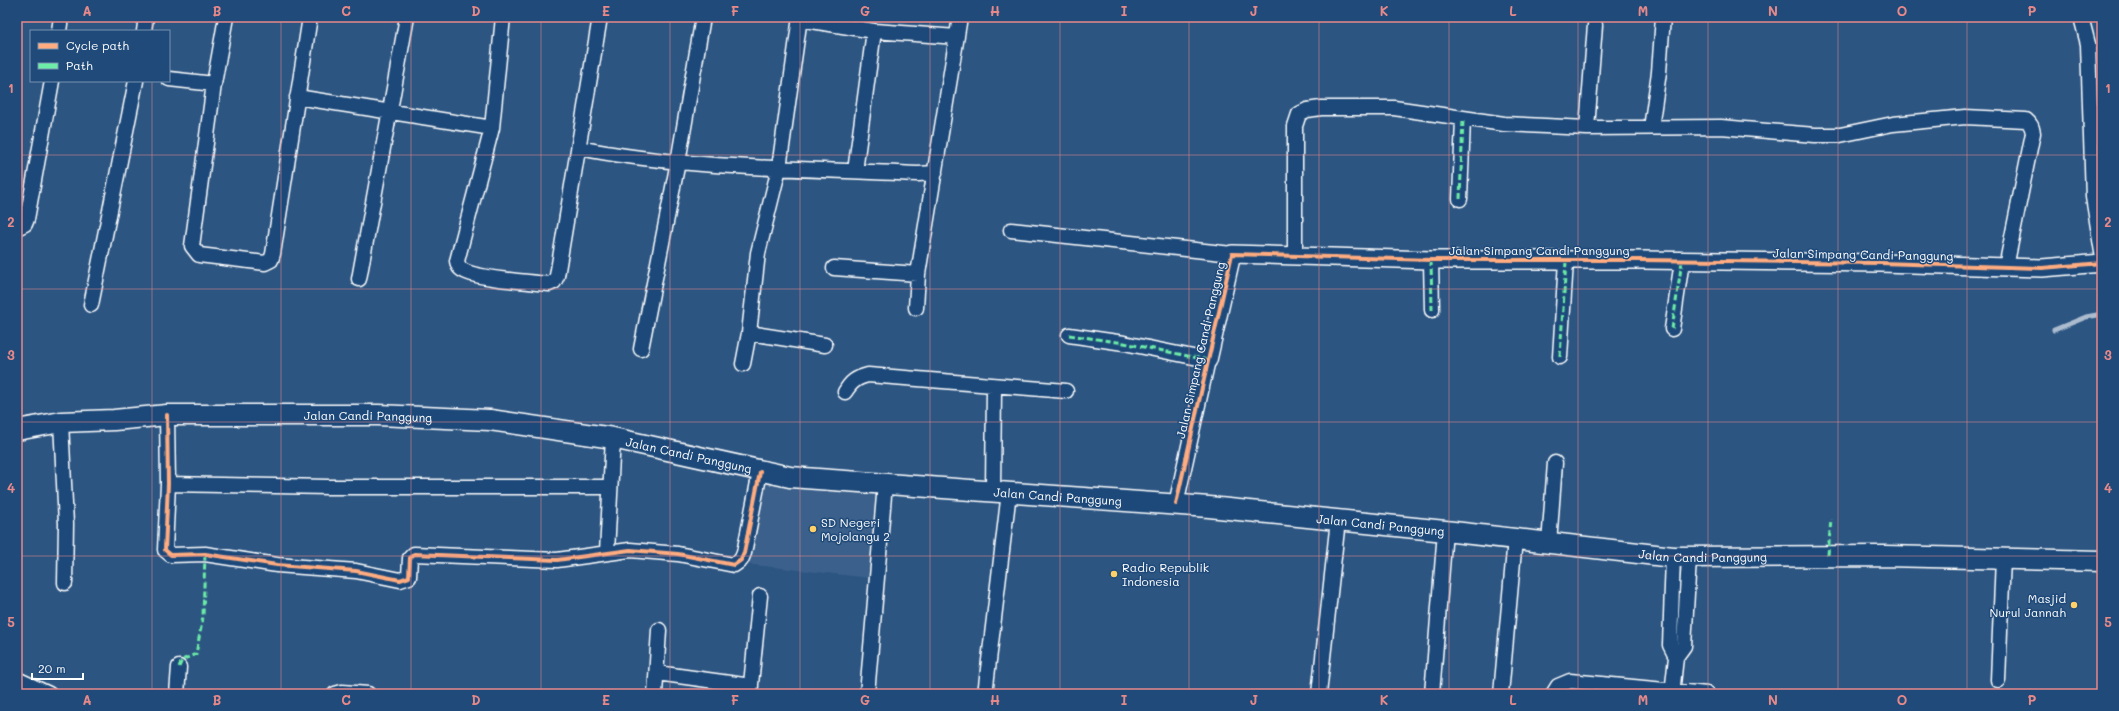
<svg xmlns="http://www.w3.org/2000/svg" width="2119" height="711" font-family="Mali,sans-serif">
  <rect width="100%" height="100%" fill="#2c5582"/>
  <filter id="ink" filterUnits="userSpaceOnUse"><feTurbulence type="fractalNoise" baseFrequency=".025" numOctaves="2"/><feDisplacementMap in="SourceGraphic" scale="8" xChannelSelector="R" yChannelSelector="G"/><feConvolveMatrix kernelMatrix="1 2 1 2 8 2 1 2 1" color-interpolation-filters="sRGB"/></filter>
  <g filter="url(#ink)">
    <path fill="#3b618b" d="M764,480L877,494L870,578L745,564Z"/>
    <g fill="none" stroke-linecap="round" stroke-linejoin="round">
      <path stroke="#acbcce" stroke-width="5" d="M2054,330L2086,317L2102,314"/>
      <defs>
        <path id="minor" d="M226,17L214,84L192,246L199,255L265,263L271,260L273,254L310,17
          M503,17L492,128L457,261C458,264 458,267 461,269C473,279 532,282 549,284L554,282L557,276L600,17
          M2081,17L2088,44L2093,197L2102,252
          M799,19L874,31L957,37
          M59,31L61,17
          M144,31L146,17
          M169,79L214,84
          M297,97L492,128
          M1587,128L1595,25
          M1651,128L1659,72L1663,17
          M579,148C690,170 806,168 918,174L935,173
          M855,171L874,31
          M1460,199L1463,119
          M17,228L25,224L27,219L52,81
          M1011,230L1232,254
          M1295,255V126L1299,114L1307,110L1321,108H1394L1504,124L1587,128L1721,127L1815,135H1840L1893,124L1965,117L2026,120C2031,124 2032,127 2033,133L2006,267
          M1431,260L1432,310
          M834,268L918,274
          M359,279L407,17
          M91,305L136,81
          M916,308L918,274L960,17
          M1672,329L1682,261
          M749,333L825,345
          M1069,335L1124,343L1208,360L1176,504
          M641,349L678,162L703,17
          M1560,357L1566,261
          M743,364L749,333L758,253L779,168L800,17
          M845,392C851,382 856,378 868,375L1066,391
          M167,415L168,484L165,550L171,555L205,554L277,565L356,571L400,580L409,577L410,558L414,554L557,560L630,550L678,554L734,565L741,560L744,553L760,472
          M61,422L66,524L65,583
          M168,484L328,487H609
          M993,490L994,387
          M1549,544L1555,463
          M607,552L613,438
          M1673,557L1670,645L1676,657
          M657,673L751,686
          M17,679L49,694
          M1998,680L2003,558
          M177,694L179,667
          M335,694L342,692L368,694
          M655,694L659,630
          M750,694L760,596
          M867,694L885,484
          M985,694L1009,492
          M1319,694L1338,520
          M1432,694L1445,531
          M1501,694L1515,539
          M1553,694L1558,686L1570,681L1707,694
          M1672,694L1676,657L1684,646L1689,558"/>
        <path id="tertiary" d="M1208,360L1232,254L1431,260H1640L1881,263L2042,268L2102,263"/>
        <g id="secondary">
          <path id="s1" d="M17,430L61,422L114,420L167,415H378L490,420L613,438L790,477L1209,507L1445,531L1673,557L1885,556L2102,561"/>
        </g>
      </defs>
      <use href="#minor" stroke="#fff" stroke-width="17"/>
      <use href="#tertiary" stroke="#fff" stroke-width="20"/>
      <use href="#secondary" stroke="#fff" stroke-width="23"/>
      <use href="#minor" stroke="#1f4a7a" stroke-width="14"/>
      <use href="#tertiary" stroke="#1f4a7a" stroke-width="17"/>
      <use href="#secondary" stroke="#1f4a7a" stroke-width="20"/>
      <path stroke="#6deda7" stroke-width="3" stroke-dasharray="6 3" stroke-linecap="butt" d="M1460,199L1463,119
        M1431,260L1432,310
        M1672,329L1682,261
        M1069,335L1124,343L1208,360
        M1560,357L1566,261
        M1828,555L1831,519
        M179,667L182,660L196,654L203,617L205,554"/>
      <defs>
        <path id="cycleway" d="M167,415L168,484L165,550L171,555L205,554L277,565L356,571L400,580L409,577L410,558L414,554L557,560L630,550L678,554L734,565L741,560L744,553L760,472
          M1176,504L1232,254L1431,260H1640L1881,263L2042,268L2102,263"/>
      </defs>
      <use href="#cycleway" stroke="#1f4a7a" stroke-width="6"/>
      <use href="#cycleway" stroke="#ffac80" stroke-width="4"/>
    </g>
  </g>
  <path fill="none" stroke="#e88989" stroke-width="1" stroke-opacity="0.55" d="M152,17V31M281,17V694M411,17V694M541,17V694M670,17V694M800,17V694M930,17V694M1060,17V694M1189,17V694M1319,17V694M1449,17V694M1578,17V694M1708,17V694M1838,17V694M1967,17V694M152,81V694M17,155H2102M17,289H2102M17,422H2102M17,556H2102"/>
  <g fill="#ffd166" stroke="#1f4a7a" stroke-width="1.5">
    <circle cx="813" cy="529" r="4"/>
    <circle cx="1114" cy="574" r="4"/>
    <circle cx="2074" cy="605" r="4"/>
  </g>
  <g text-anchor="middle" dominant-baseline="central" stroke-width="3" stroke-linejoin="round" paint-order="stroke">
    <g font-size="12" fill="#fff" stroke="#1f4a7a">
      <text x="1539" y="250">Jalan Simpang Candi Panggung</text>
      <text transform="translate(1863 254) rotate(1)">Jalan Simpang Candi Panggung</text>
      <text transform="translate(1200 350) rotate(-77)">Jalan Simpang Candi Panggung</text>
      <text stroke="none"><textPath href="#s1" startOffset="352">Jalan Candi Panggung</textPath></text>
      <text stroke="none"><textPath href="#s1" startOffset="676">Jalan Candi Panggung</textPath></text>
      <text stroke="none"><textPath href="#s1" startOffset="1048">Jalan Candi Panggung</textPath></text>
      <text stroke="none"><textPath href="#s1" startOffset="1372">Jalan Candi Panggung</textPath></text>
      <text stroke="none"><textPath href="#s1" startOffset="1696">Jalan Candi Panggung</textPath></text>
    </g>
    <g font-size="12" fill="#fff" stroke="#1f4a7a" text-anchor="start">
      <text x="821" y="522">SD Negeri<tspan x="821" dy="14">Mojolangu 2</tspan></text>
      <text x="1122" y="567">Radio Republik<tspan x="1122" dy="14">Indonesia</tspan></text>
      <text x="2066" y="598" text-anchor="end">Masjid<tspan x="2066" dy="14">Nurul Jannah</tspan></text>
    </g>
  </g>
  <rect width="2119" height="711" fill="none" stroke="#1f4a7a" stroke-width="44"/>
  <rect x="30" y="30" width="140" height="52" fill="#1f4a7a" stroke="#7992af"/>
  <rect x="38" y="43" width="20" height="6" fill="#ffac80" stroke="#7992af"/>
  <text x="66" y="50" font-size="12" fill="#ffffff">Cycle path</text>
  <rect x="38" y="63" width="20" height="6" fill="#6deda7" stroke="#7992af"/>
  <text x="66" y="70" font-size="12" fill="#ffffff">Path</text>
  <path d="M32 673v6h51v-6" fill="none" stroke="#ffffff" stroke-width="2"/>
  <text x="38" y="673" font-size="12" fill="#ffffff" stroke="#1f4a7a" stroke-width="3" paint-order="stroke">20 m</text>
  <rect x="22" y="22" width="2075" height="667" fill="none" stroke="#e88989" stroke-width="1.5"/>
  <g font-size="13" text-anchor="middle" font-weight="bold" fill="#e88989">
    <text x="87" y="16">A</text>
    <text x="217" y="16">B</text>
    <text x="346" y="16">C</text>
    <text x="476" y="16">D</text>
    <text x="606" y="16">E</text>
    <text x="735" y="16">F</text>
    <text x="865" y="16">G</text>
    <text x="995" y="16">H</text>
    <text x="1124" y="16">I</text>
    <text x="1254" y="16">J</text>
    <text x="1384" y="16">K</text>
    <text x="1513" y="16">L</text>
    <text x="1643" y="16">M</text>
    <text x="1773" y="16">N</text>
    <text x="1902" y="16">O</text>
    <text x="2032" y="16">P</text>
    <text x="11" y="93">1</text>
    <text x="2108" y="93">1</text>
    <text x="11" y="227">2</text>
    <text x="2108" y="227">2</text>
    <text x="11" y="360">3</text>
    <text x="2108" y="360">3</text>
    <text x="11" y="493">4</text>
    <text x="2108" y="493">4</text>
    <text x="11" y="627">5</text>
    <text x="2108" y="627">5</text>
    <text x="87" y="705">A</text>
    <text x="217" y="705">B</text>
    <text x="346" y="705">C</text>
    <text x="476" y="705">D</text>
    <text x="606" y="705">E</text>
    <text x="735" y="705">F</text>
    <text x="865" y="705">G</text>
    <text x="995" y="705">H</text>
    <text x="1124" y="705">I</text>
    <text x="1254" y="705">J</text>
    <text x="1384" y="705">K</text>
    <text x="1513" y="705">L</text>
    <text x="1643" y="705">M</text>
    <text x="1773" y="705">N</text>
    <text x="1902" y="705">O</text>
    <text x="2032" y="705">P</text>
  </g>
</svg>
